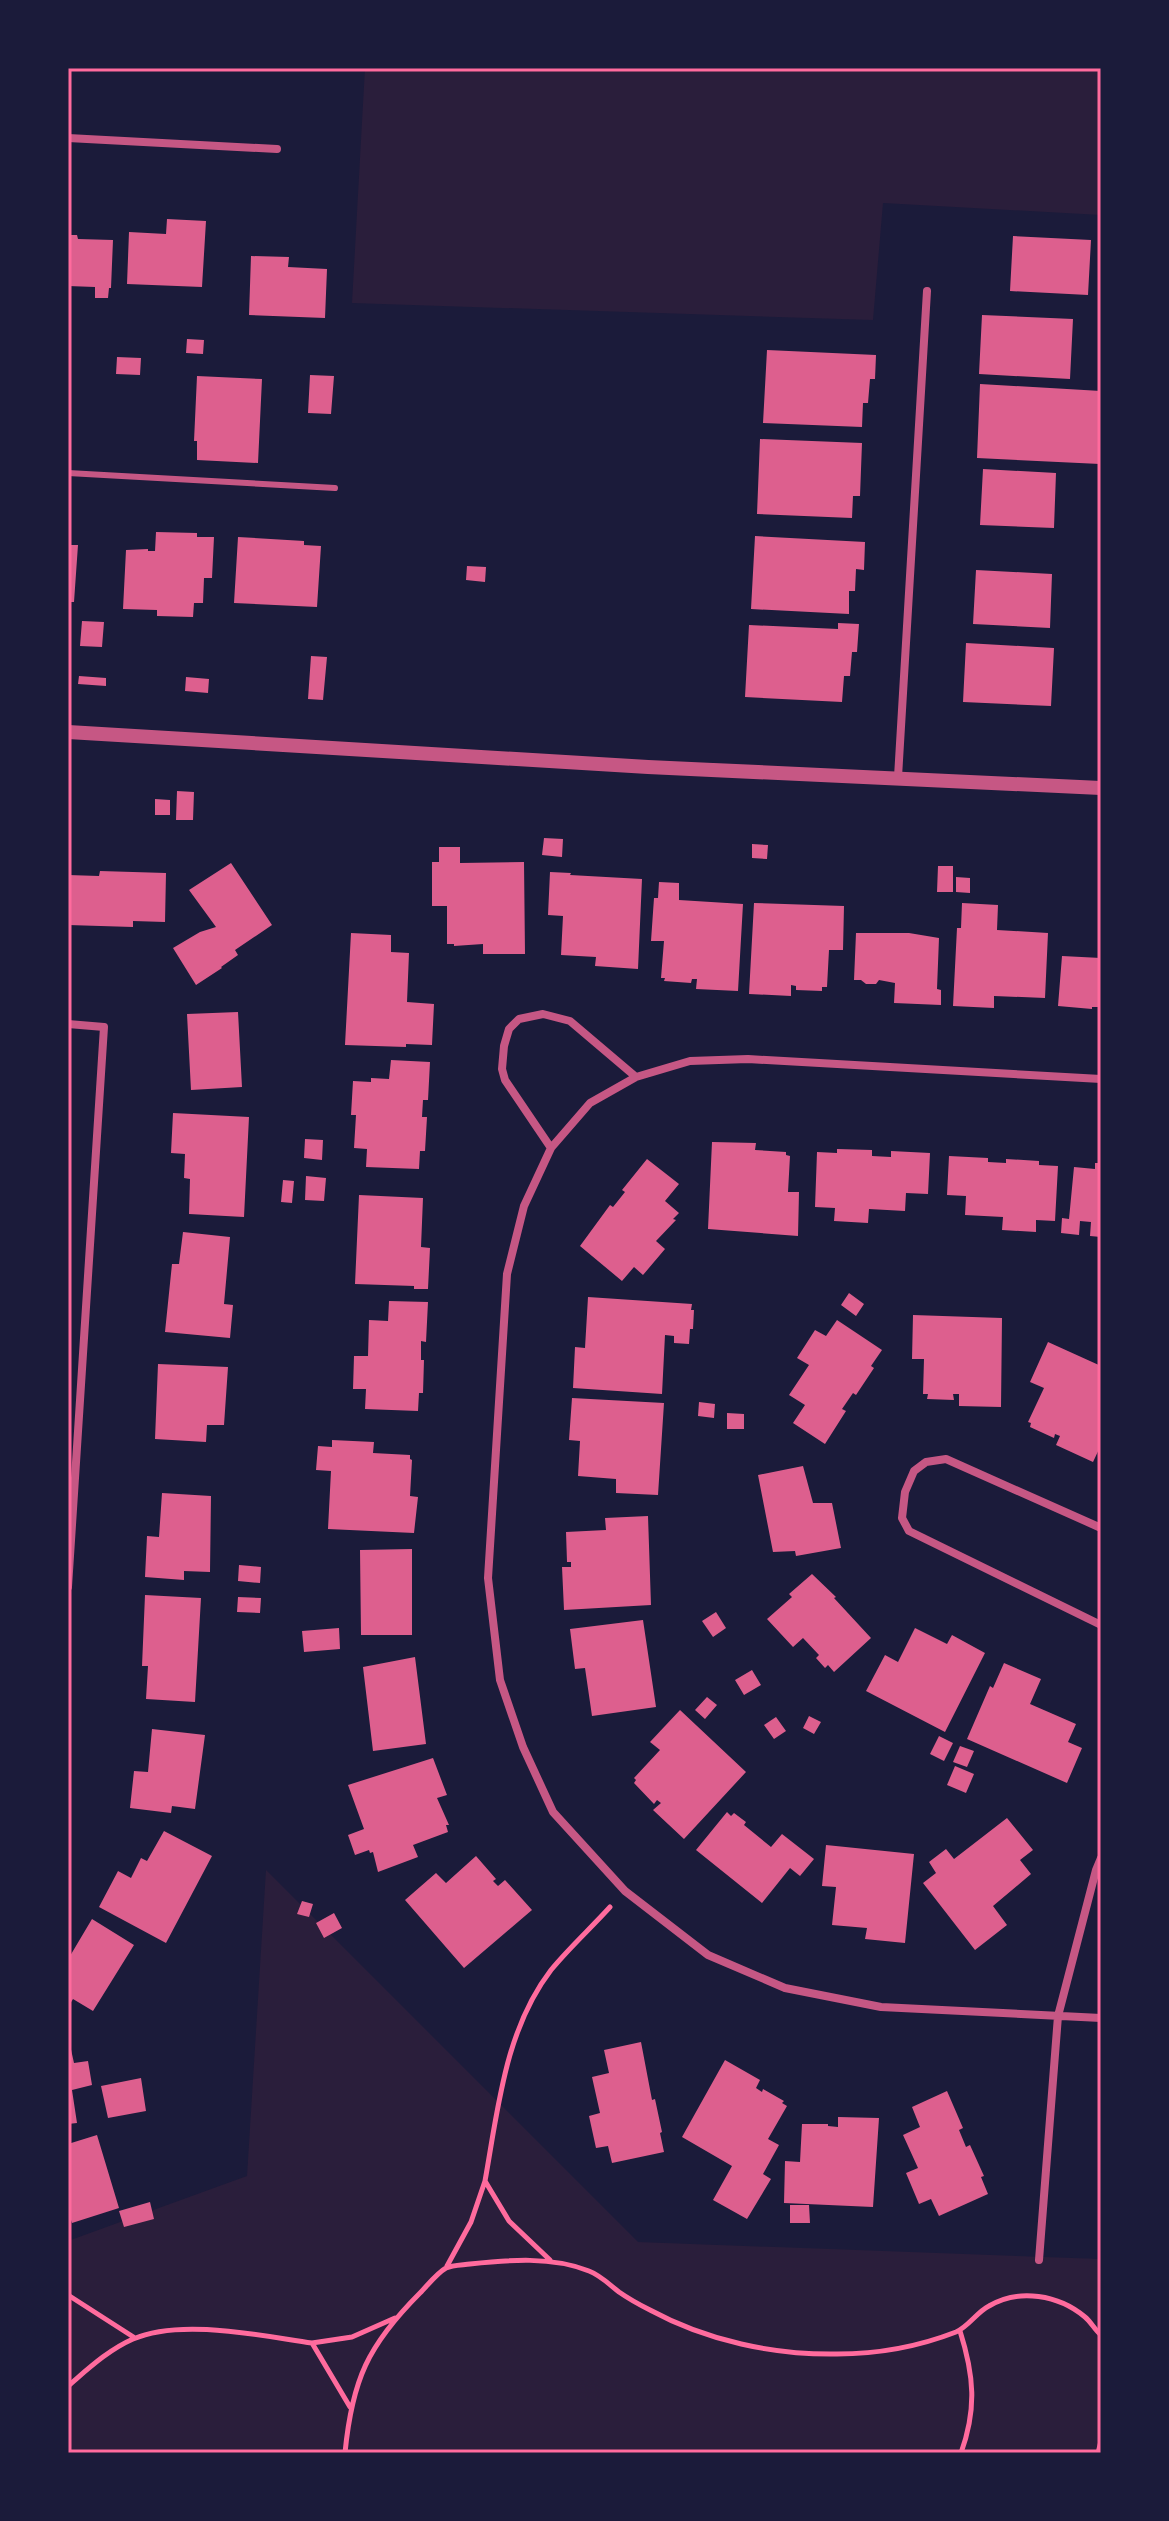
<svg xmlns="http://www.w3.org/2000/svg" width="1169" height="2521" font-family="Manrope,sans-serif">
  <rect width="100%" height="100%" fill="#1b1b3a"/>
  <path fill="#2a1e3b" d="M365,68H1101V215L883,203L873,320L352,303Z
    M266,1870L638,2242L1101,2259V2453H68V2241L247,2176Z"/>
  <path fill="#dd5f8e" d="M167,219L206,221L202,287L127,284L129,232L166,234Z
    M68,235H77L78,239L113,240L111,288H109L108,298H95V287L68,286Z
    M1013,236L1091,240L1088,295L1010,291Z
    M251,256L289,257L288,267L327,269L325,318L249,315Z
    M982,315L1073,319L1070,379L979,374Z
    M187,339L204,340L203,354L186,353Z
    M767,350L876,355L875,379H870L868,403H863L862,427L763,423Z
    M117,357L141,358L140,375L116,374Z
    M310,375L334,376L331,414L308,413Z
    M197,376L262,379L258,463L197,460V441H194Z
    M980,384L1101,391L1100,464L977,458Z
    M760,439L862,443L860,496H853L852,518L757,514Z
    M983,469L1056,473L1054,528L980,525Z
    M156,532L197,533V537H214L212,578H204L203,603H194L193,617L157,616V610L123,609L126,550L148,549V551H155Z
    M755,536L865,542L864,570L856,569L855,591H849V614L751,609Z
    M238,537L304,541V545L321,546L317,607L234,603Z
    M68,545H78L74,602H68Z
    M467,566L486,567L485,582L466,580Z
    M976,570L1052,574L1050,628L973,624Z
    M82,621L104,622L102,647L80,646Z
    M838,623L859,624L857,652H852L850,676H844L842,702L745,697L749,625L838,629Z
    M966,643L1054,648L1051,706L963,702Z
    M311,656L327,657L323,700L308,699Z
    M79,676L106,678V686L78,684Z
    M186,677L209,679L208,693L185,691Z
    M177,791L194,792L193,820H176Z
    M155,799L170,800V815H155Z
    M544,838L563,839L562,857L542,855Z
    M752,844L768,845L767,859L752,858Z
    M439,847H460V863L524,862L525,954H483V944L454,946V944H447V906H432V862H439Z
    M231,863L272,925L235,950L238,955L221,967L222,968L196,985L173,948L200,932L216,927L189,890Z
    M938,866H953V892H937Z
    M100,871L166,873L165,922L133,921V927L68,925V875L99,876Z
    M550,872L571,873L570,875L642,879L638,969L595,966L596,957L561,955L563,916L548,915Z
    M956,877L970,878V893L956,892Z
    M659,882L679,883V900L743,904L738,991L696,989L697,979H692L691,983L664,981L665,978H661L664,941H651L654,898H658Z
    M754,903L844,906L843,950H829L827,987H822V991L796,990V986L791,985V996L749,994Z
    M962,903L998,905L997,930L1048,933L1045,998L994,996V1008L953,1006L957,928H961Z
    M351,933L391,935V952L409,953L407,1002L434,1004L432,1045L406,1044V1047L345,1045Z
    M856,933H909L939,938L937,989L941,990V1005L894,1003L895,983L879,980L876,984H866L861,980H854Z
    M1062,956L1101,958V1007H1092V1009L1058,1006Z
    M238,1012L242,1087L191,1090L187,1014Z
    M391,1060L430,1062L428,1100H423L422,1117H427L425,1151H420L419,1169L366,1167L367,1149L354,1148L356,1115H351L353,1081L371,1082V1078L389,1079Z
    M173,1113L249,1117L244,1217L189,1214L190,1179L184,1178L185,1154L171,1153Z
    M305,1139L323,1140L322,1160L304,1158Z
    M712,1142L756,1143L755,1150L786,1152V1155L790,1156L788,1192H799L798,1236L708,1229Z
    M837,1149L872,1150V1156L891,1157V1151L930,1153L928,1194L906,1193L905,1211L869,1209L868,1223L834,1221L835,1208L815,1207L817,1152L837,1153Z
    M949,1156L988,1158V1162L1006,1163V1159L1039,1161V1165L1058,1166L1055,1221L1036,1220V1232L1002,1230L1003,1217L965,1215L966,1196L947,1195Z
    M647,1159L679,1184L665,1201L679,1213L673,1219L676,1220L656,1241L665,1249L643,1275L634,1267L622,1281L580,1246L610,1205L613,1207L625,1192L622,1190Z
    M1095,1163H1101V1237L1090,1236L1091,1222L1080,1221L1079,1235L1061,1233L1062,1218L1069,1219L1074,1167L1095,1169Z
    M306,1176L326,1178L324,1201L305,1200Z
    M283,1180L294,1181L292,1203L281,1202Z
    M359,1195L423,1198L421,1247L430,1248L428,1289H414V1286L355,1284Z
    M183,1232L230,1237L224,1304L233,1305L230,1338L165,1332L172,1264H179Z
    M849,1293L864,1304L856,1316L841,1305Z
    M588,1297L692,1304L691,1310H694L693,1329H690L689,1344L674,1343V1336L665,1335L662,1394L573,1388L575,1347L585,1348Z
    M389,1301L428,1302L426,1342L421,1341V1360H424L423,1393H419L418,1411L365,1409L366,1389H353L354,1356H368L369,1320L388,1321Z
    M913,1315L1002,1318L1001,1407L959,1406V1394H953L954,1400L927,1399L928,1394H923L924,1359H912Z
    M837,1320L882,1350L871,1366L874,1368L856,1395L853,1393L842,1409L846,1411L825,1444L793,1423L805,1405L789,1395L809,1365L797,1358L815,1330L826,1336Z
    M1048,1342L1101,1366V1445L1093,1462L1056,1445L1060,1436L1055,1434L1054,1438L1030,1427L1031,1423L1028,1422L1044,1388L1030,1382Z
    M158,1364L228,1367L224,1425H207L206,1442L155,1439Z
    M572,1398L664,1403L658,1495L616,1493V1479L578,1476L580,1441L569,1440Z
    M699,1402L715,1404L714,1418L698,1416Z
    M727,1413L744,1414V1429H727Z
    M332,1440L374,1442L373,1453L410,1455V1459L412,1460L410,1496L418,1497L414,1533L328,1529L331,1471L316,1470L318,1446L332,1447Z
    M803,1466L813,1503H832L841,1548L796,1556L795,1551L773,1552L758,1475Z
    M162,1493L211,1496L210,1572L184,1571V1580L145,1577L147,1536L159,1537Z
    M648,1516L651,1605L564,1610L562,1567H571V1562H567L566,1532L606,1530L605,1518Z
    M412,1549V1635H361L360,1550Z
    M239,1565L261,1567L260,1583L238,1581Z
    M812,1574L836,1597L834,1598L871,1638L834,1672L828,1665L825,1668L816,1658L819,1655L803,1638L793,1647L767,1619L792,1597L789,1594Z
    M145,1595L201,1598L195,1702L146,1699L148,1666H142Z
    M238,1597L261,1598L260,1613L237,1612Z
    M716,1612L726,1628L713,1637L702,1621Z
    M643,1620L656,1707L592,1716L585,1668L575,1669L570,1629Z
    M339,1628L340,1649L304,1652L302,1631Z
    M915,1628L947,1644L952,1635L985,1653L945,1732L866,1691L885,1655L898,1662Z
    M415,1657L426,1744L373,1751L363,1667Z
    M1004,1663L1041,1679L1030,1704L1076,1724L1068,1742L1082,1748L1067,1783L967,1739L990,1686L993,1688Z
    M752,1670L761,1685L744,1695L735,1680Z
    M707,1697L717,1705L705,1719L695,1710Z
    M680,1710L746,1772L684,1839L653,1810L661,1803L657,1800L654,1804L634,1783L636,1780L634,1778L660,1750L650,1742Z
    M809,1716L821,1722L814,1734L803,1728Z
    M776,1717L786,1731L774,1739L764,1725Z
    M152,1729L205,1735L195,1809L172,1806L171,1813L130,1808L134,1771L148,1772Z
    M939,1736L953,1743L944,1761L930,1754Z
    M960,1746L974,1751L967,1767L953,1762Z
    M433,1758L447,1795L437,1798L449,1825H446L448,1832L413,1845L418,1857L378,1872L373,1852L370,1853L369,1850L355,1855L348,1835L364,1829L348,1785Z
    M955,1766L974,1774L966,1793L947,1785Z
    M727,1812L731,1816L734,1813L746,1822L744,1825L771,1847L782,1834L814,1859L800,1876L790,1868L762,1903L696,1850Z
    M1007,1818L1033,1850L1020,1860L1031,1874L993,1906L1007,1925L975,1950L923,1883L936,1873L929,1862L946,1849L954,1859Z
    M164,1831L212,1856L166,1943L99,1907L118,1871L131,1878L141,1858L147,1861Z
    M826,1845L914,1854L905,1943L865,1939L867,1928L832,1925L836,1887L822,1886Z
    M476,1856L496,1879L493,1881L498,1886L505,1880L532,1910L464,1968L405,1900L436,1873L446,1883Z
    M302,1901L313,1904L309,1917L297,1914Z
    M334,1913L342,1928L324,1938L316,1923Z
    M92,1919L134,1945L93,2011L73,1999L68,2007V1955L70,1956Z
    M68,2036L74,2063L88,2061L92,2085L72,2090L77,2123L68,2124Z
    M641,2042L652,2100L655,2099L662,2132L660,2133L664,2152L612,2163L608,2146L596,2148L589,2116L600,2113L592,2077L609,2073L604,2050Z
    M725,2060L760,2080L756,2088L762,2092L763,2089L784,2101L782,2103L787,2106L768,2139L779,2145L763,2174L771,2179L747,2219L713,2200L732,2166L682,2137Z
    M141,2078L146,2111L108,2118L101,2086Z
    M947,2091L963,2128L959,2130L966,2147L970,2145L984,2176L981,2177L988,2194L939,2216L931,2199L919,2204L906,2173L918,2168L903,2135L920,2127L912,2107Z
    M838,2117L879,2118L873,2207L784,2203L785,2161L800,2162L802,2124H828V2126L838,2127Z
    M97,2135L119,2208L72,2223L68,2211V2144Z
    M150,2202L154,2219L124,2227L119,2211Z
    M790,2205H809L810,2223H790Z"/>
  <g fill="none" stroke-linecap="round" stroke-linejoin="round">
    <path stroke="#ff6b9d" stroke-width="5" d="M485,2181C498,2109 505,2030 551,1970C569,1948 591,1928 610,1907
      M447,2266L471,2222L485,2181L509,2221L550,2260
      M68,2295L135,2338
      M960,2331C974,2375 977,2409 961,2453
      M68,2386C88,2369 108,2350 133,2339C181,2318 262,2336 312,2343
      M350,2407L312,2343L352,2337L395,2318
      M345,2453C352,2380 368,2345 420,2293C427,2286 437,2273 446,2268C452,2265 463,2265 470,2264C508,2260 552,2256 589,2271C600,2275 610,2285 619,2292C629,2299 640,2305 650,2310C707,2341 774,2355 837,2354C877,2354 920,2346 956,2332C968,2327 977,2312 989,2306C1019,2288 1059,2295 1085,2317C1091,2322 1095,2330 1101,2335
      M1098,2453L1101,2441"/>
    <path stroke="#c65784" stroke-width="6" d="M68,473L335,488"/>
    <path stroke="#c65784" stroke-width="8" d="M68,138L277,149
      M898,777L927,291
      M68,1024L104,1027L68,1587
      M1101,1079L748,1059L690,1061L636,1077L590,1103L551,1148L524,1206L507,1274L488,1578L500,1680L523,1747L553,1812L625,1891L708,1955L785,1988L881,2007L1101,2018
      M551,1148L505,1080L502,1069L504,1046L509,1029L519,1019L543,1014L570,1021L636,1077
      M1101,1528L946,1459L926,1462L914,1471L905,1492L902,1518L909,1531L1101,1625
      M1039,2260L1058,2016L1096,1870L1101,1858"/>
    <path stroke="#c65784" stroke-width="14" d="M68,732L648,767L1101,788"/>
  </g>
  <rect width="1169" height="2521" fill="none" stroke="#1b1b3a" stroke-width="140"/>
  <rect x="70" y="70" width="1029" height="2381" fill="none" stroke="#ff6b9d" stroke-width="3"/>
</svg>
